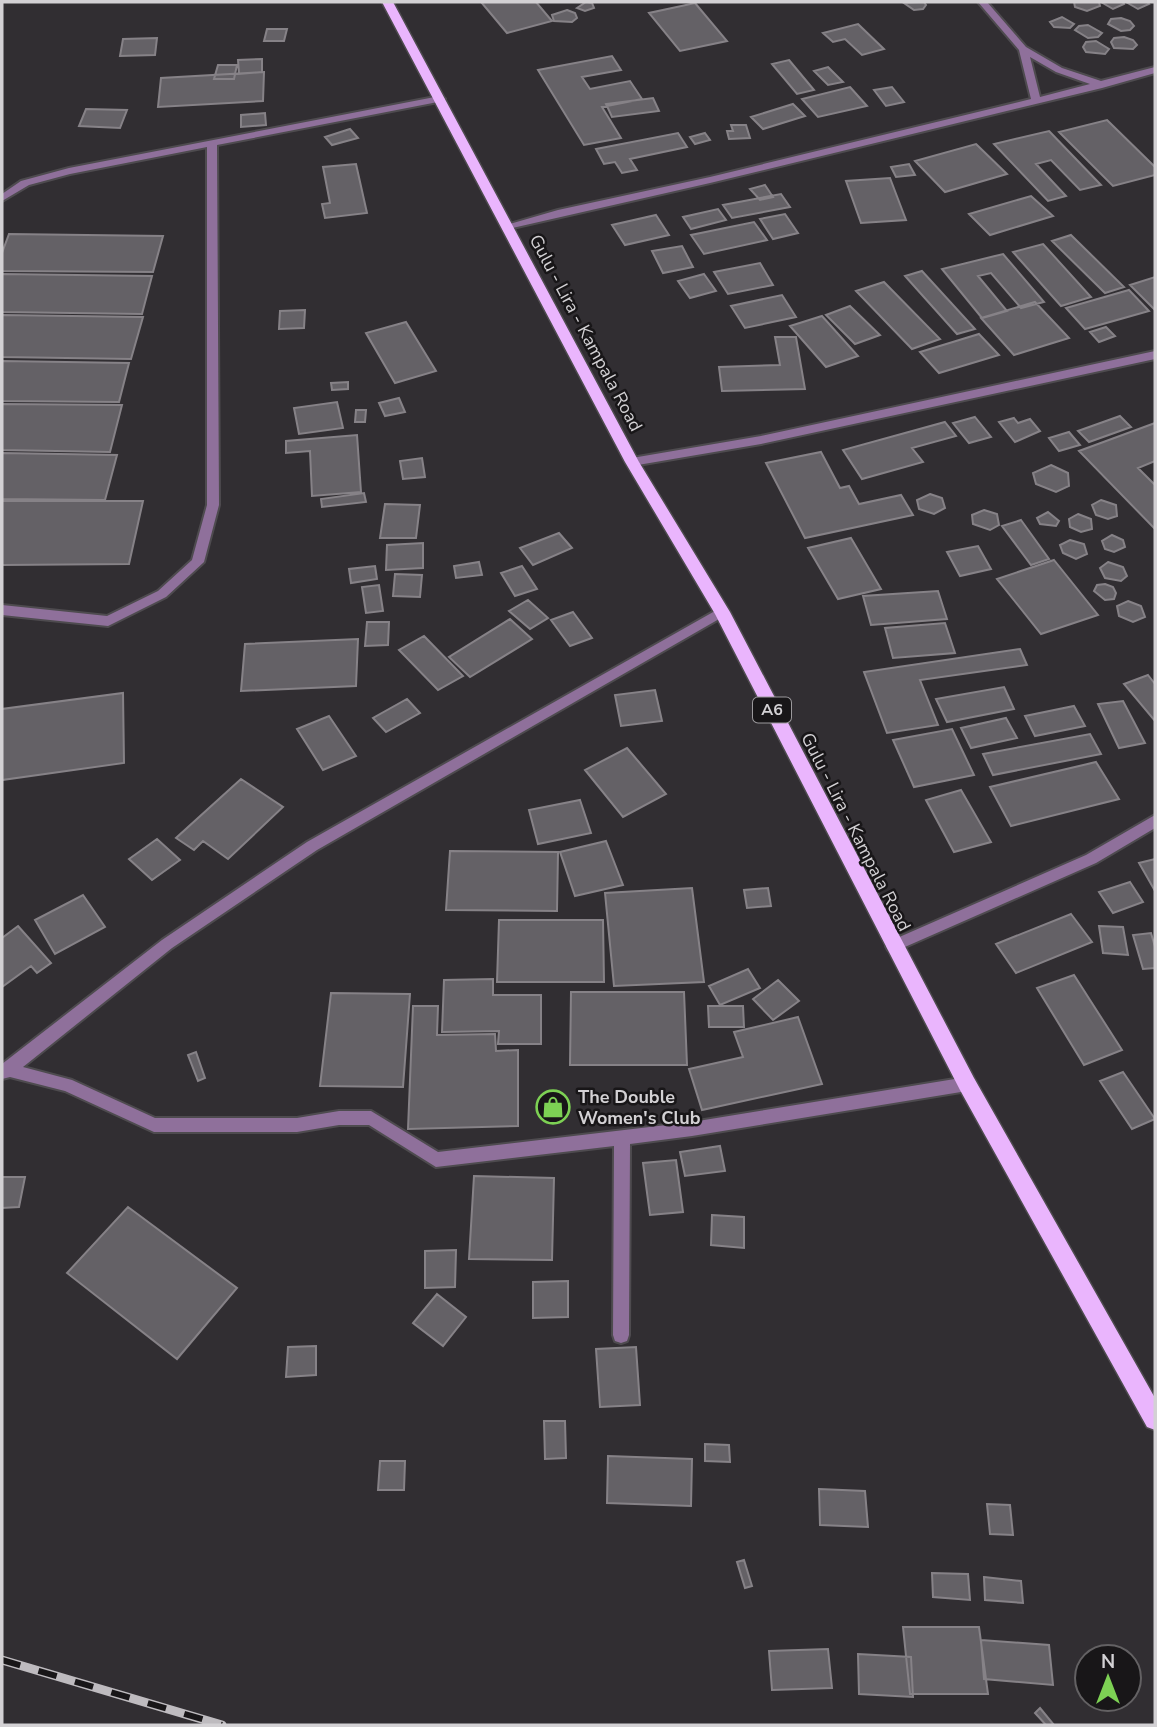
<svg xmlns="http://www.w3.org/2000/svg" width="1157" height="1727" font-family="'Nunito Sans',sans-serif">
  <rect width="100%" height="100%" fill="#312e32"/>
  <path fill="#646166" stroke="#868287" stroke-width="2" d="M481,2H536L552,21L507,33Z
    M586,2L592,3L594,8L585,11L577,8Z
    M924,2L926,5L923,9L914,10L904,3Z
    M1074,2H1099L1100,6L1087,11L1075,7Z
    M1101,2H1123L1124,4L1113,9Z
    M1126,2H1147L1149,4L1138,9Z
    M695,3L727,41L680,51L649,13Z
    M567,10L575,13L577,18L572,22L554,21L552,15Z
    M1062,17L1074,24L1070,28L1054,27L1050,22Z
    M1121,18L1130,21L1134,26L1130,30L1121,31L1108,24L1111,19Z
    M858,24L884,49L862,55L845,39L833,42L823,33Z
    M1088,25L1102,33L1098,37L1088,38L1075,30L1079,26Z
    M267,29H287L284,41H264Z
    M1124,37L1133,40L1137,45L1133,49L1114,48L1111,42L1114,38Z
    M157,38L155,55L120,56L123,39Z
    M1096,41L1109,49L1105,54L1086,52L1083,47L1086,42Z
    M612,56L621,70L582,77L590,89L630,81L642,99L602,107L621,138L584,145L538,70Z
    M262,59V72L239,74L238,60Z
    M789,60L814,90L797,94L772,64Z
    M218,65H237L234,79H214Z
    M828,67L843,82L828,85L814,71Z
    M264,72L263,101L158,107L161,78Z
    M850,87L867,106L818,117L802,99Z
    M892,87L904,102L886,106L874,90Z
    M653,98L659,111L612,117L606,104Z
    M793,104L805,116L763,129L751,117Z
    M86,109L127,110L120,128L79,126Z
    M265,113L266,125L241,127V115Z
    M1107,120L1155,167V175L1113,186L1059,132Z
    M731,125H746L750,138L729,139L727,131H733Z
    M350,129L358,138L332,145L325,137Z
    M1049,131L1101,185L1080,190L1051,160L1036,164L1066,196L1048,201L994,144Z
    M678,133L687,147L630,159L637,170L622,173L615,162L604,164L596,149Z
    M705,133L710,140L695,144L690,137Z
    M976,144L1007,174L945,192L915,161Z
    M356,164L367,213L325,218L322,204L330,203L323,167Z
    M909,164L915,175L896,177L891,167Z
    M890,178L906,220L861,223L846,181Z
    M765,185L773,197L760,200L750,189Z
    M781,194L790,207L732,218L723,205Z
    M1031,196L1053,216L990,235L969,214Z
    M718,209L726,220L691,229L683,217Z
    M785,214L798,233L773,239L760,219Z
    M656,215L669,235L625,245L612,225Z
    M754,222L767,240L704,254L691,235Z
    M9,234L163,236L153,272L2,271V253Z
    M1071,235L1124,287L1105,293L1052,241Z
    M1043,244L1091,297L1061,306L1013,252Z
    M682,246L693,267L663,273L652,251Z
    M1003,254L1044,302L1021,308L991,273L978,276L1007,311L982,318L942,269Z
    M760,263L773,285L728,294L714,272Z
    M922,271L975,329L957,334L905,276Z
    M2,274L152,276L142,314L2,312Z
    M704,274L716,291L690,298L678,281Z
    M1155,277V310L1130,285Z
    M884,282L940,339L912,349L856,291Z
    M1129,290L1149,311L1085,329L1066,308Z
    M782,295L796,317L745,328L731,306Z
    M1035,302L1069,338L1014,355L981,318Z
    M850,306L880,335L855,344L826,315Z
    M305,310L304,328L279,329L280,311Z
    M2,315L143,317L131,359L2,357Z
    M822,316L858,356L826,367L790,326Z
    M406,322L436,371L395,383L366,333Z
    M1106,327L1115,336L1099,342L1090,332Z
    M979,334L999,355L939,373L920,352Z
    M775,337H796L805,389L722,391L719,367L780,365Z
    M2,361L129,363L119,402L2,401Z
    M348,382V389L332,390L331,383Z
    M399,398L405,412L385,416L379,403Z
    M337,402L343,428L299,434L294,408Z
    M2,404L122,405L110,452L2,450Z
    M356,410H366L365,422H355Z
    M1120,416L1131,427L1089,442L1078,431Z
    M975,417L991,437L969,443L953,423Z
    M1014,418L1018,423L1030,419L1040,431L1015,442L999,422Z
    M945,422L956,436L912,448L923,462L862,479L843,450Z
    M1155,423V461L1138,468L1155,485V529L1079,451Z
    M1069,432L1080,445L1059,451L1049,438Z
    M357,435L361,492L312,496L310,451L286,453V441Z
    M821,452L840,488L849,486L859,504L901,495L913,515L805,538L766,463Z
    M2,453L117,455L105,500L2,499Z
    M422,458L425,477L403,479L400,461Z
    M1051,465L1068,473L1069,486L1056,492L1036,484L1033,473Z
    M364,493L366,502L322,507L321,499Z
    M930,494L942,498L945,508L934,514L919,509L917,500Z
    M1101,500L1116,505L1117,516L1108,519L1096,515L1092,505Z
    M2,501H143L129,564L2,565Z
    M385,504L420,505L416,538H380Z
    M984,510L997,514L999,525L990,530L973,524L972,515Z
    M1048,512L1059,521L1056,526L1040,524L1037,518Z
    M1078,514L1091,519L1092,529L1081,532L1070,527L1069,519Z
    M1021,520L1049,559L1031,565L1002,526Z
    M559,533L572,548L533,565L520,548Z
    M1112,535L1123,540L1125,547L1114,552L1105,549L1102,541Z
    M851,538L881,589L838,599L808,548Z
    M1070,540L1084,544L1087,554L1076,559L1063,553L1060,545Z
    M423,543V568L386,570L387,545Z
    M978,546L991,569L960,576L947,552Z
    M1054,560L1098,615L1041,634L997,579Z
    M479,562L482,575L456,578L454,566Z
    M1108,562L1123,567L1127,576L1121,581L1105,578L1100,568Z
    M375,566L377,579L351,583L349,569Z
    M522,566L537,589L515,596L501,573Z
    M395,574L422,575L420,597L393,596Z
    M1105,584L1113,587L1116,593L1114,599L1105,600L1094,591L1097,585Z
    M379,585L383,611L366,613L362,587Z
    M938,591L947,619L871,625L863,596Z
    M528,600L548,618L530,629L509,611Z
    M1128,601L1141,606L1145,617L1133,622L1119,616L1117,606Z
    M573,612L592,638L570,646L551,620Z
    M510,619L532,639L470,677L449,657Z
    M367,622H389L388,645L365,646Z
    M945,623L955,653L893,658L885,628Z
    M424,636L463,676L438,690L399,650Z
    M358,639L356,686L241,691L245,644Z
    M1020,649L1027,665L920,680L938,725L887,733L864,672Z
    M1148,675L1155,684V721L1124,684Z
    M1004,687L1014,709L947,722L936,699Z
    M655,690L662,721L621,726L615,695Z
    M123,693L124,763L2,780V709Z
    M407,699L420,713L386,732L373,718Z
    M1123,701L1145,743L1119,748L1098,704Z
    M1074,706L1085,726L1035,736L1025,716Z
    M329,716L356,756L323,770L297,729Z
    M1006,718L1017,738L971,748L961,728Z
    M952,729L974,775L914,787L893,740Z
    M1090,734L1101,754L993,775L983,754Z
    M627,748L666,794L623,817L585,770Z
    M1096,762L1119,799L1011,826L990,787Z
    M241,779L283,807L228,859L203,841L194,850L176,838Z
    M961,790L991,842L954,852L926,800Z
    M580,800L591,833L538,844L529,810Z
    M157,839L180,860L152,880L129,859Z
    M606,841L623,885L575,896L560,852Z
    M450,851L558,852L557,911L446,910Z
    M1155,859V891L1139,863Z
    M1130,882L1143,902L1113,913L1099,892Z
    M692,888L704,982L614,986L605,893Z
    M768,888L771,906L747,908L744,890Z
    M83,895L105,927L55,954L35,920Z
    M1071,914L1092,942L1016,973L996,944Z
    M499,920H603L604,982H497Z
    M18,926L51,963L37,973L31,966L2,987V938Z
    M1099,926L1123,927L1128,955L1103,953Z
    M1151,933L1155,947V968L1143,969L1133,935Z
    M748,969L760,988L720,1005L709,986Z
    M1074,975L1122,1050L1084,1065L1037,988Z
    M493,979V995H541V1044H498L499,1031L442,1032L444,980Z
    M778,980L799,1001L773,1020L753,999Z
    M571,992H684L687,1065H570Z
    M331,993L410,994L403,1087L320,1086Z
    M413,1006H438L437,1035L495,1034L496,1051L518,1050V1126L408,1129Z
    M708,1006H743L744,1027H709Z
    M798,1017L822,1084L702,1110L689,1069L743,1057L734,1032Z
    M196,1052L205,1078L198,1081L188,1055Z
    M1123,1072L1155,1119L1132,1129L1100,1081Z
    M720,1146L725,1171L685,1176L680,1152Z
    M676,1160L683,1212L650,1215L643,1163Z
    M474,1176L554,1178L552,1260L469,1259Z
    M2,1177H25L19,1207L2,1208Z
    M128,1207L237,1288L177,1359L67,1273Z
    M712,1215L744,1217V1248L711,1245Z
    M456,1250L455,1287L425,1288V1251Z
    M568,1281V1317L533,1318V1282Z
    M437,1294L466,1317L443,1346L413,1323Z
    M316,1346V1375L286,1377L288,1347Z
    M636,1347L640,1405L600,1407L596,1349Z
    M544,1421H565L566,1458L545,1459Z
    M705,1444L729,1445L730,1462L705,1461Z
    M608,1456L692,1459L691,1506L607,1503Z
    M380,1461H405L404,1490H378Z
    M819,1489L865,1491L868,1527L820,1525Z
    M987,1504L1010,1505L1013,1535L990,1534Z
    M744,1560L752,1586L745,1588L737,1562Z
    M932,1573L968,1574L970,1600L933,1597Z
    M984,1577L1021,1581L1023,1603L985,1600Z
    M903,1627H979L988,1694H910Z
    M981,1640L1049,1645L1053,1685L984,1679Z
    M828,1649L832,1688L772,1690L769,1651Z
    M858,1654L911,1657L913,1697L859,1694Z
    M1040,1708L1054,1725H1046L1035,1713Z"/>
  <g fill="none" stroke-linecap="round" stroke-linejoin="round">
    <defs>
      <path id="lane" d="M722,607L726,609L728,612L726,615L317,850L172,948L23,1067L72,1080L155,1118H297L339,1111H371L438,1152L692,1122L967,1077L972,1079L975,1084L972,1089L967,1091L692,1136L630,1144L629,1335L627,1341L621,1343L615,1341L613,1335L614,1146L436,1167L369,1125H339L297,1132H154L65,1091L10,1077L2,1079V1064L162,940L307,842Z"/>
      <path id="street" d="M978,2H987L1026,47L1062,68L1101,81L1155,67V73L1102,88L710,183L508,229L503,226L558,210L710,177L1031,99L1019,50ZM1030,57L1056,72L1090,84L1040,97Z
        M440,96L445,99L443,101L217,145L219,505L204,562L166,597L108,626L2,615V605L107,616L158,591L192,560L207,505V147L70,174L29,185L2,201V194L21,181L69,168Z
        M1155,351V359L761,444L632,466L626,462L632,458L761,436Z
        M1155,815V828L1096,863L898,950L893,952L888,950L886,946L888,942L1086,855Z"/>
      <path id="primary" d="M382,2H393L639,462L730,612L974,1078L1155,1398V1430L1147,1427L960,1090L715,614L625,462Z"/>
    </defs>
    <use href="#lane" stroke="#4e4b4f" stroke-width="4"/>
    <use href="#street" stroke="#4e4b4f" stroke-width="4"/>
    <use href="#primary" stroke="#4e4b4f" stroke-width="3"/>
    <use href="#lane" fill="#8f709b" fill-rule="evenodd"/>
    <use href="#street" fill="#8f709b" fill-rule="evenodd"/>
    <use href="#primary" fill="#eab5fd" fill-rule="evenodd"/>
    <defs>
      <path id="rail" d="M2,1660L222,1725"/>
    </defs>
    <use href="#rail" stroke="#bebbbf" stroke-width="9"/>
    <use href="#rail" stroke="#181618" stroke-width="6" stroke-dasharray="19" stroke-linecap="butt"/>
  </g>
  <defs>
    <symbol id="shop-ring" viewBox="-11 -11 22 22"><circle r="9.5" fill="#181618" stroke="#7dd154" stroke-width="1.5"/><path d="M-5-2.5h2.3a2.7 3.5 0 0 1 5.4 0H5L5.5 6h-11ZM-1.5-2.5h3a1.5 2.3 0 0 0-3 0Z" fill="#7dd154"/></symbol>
  </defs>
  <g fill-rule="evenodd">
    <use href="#shop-ring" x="534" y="1088" width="38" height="38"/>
  </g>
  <g text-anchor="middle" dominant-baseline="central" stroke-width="5" stroke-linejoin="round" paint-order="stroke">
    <rect fill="#181618" stroke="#9b999c" stroke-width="2" x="753" y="697.5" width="38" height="25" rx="5"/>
    <g font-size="16" font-weight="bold" fill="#d3d1d4">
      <text x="772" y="710">A6</text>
    </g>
    <g font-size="18" fill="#d3d1d4" stroke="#181618">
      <text transform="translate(586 333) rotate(62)">Gulu - Lira - Kampala Road</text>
      <text transform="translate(856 832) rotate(63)">Gulu - Lira - Kampala Road</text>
    </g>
    <g font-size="18" font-weight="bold" fill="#d3d1d4" stroke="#181618" text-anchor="start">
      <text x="578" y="1097">The Double<tspan x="578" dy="21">Women's Club</tspan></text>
    </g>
  </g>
  <rect width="1157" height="1727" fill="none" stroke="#d3d1d4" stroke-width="7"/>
  <g transform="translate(1108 1678)"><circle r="33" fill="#181618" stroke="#636163" stroke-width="2"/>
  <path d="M0-5L12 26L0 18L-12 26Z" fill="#7dd154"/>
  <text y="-10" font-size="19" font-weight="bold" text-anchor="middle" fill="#d3d1d4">N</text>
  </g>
</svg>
